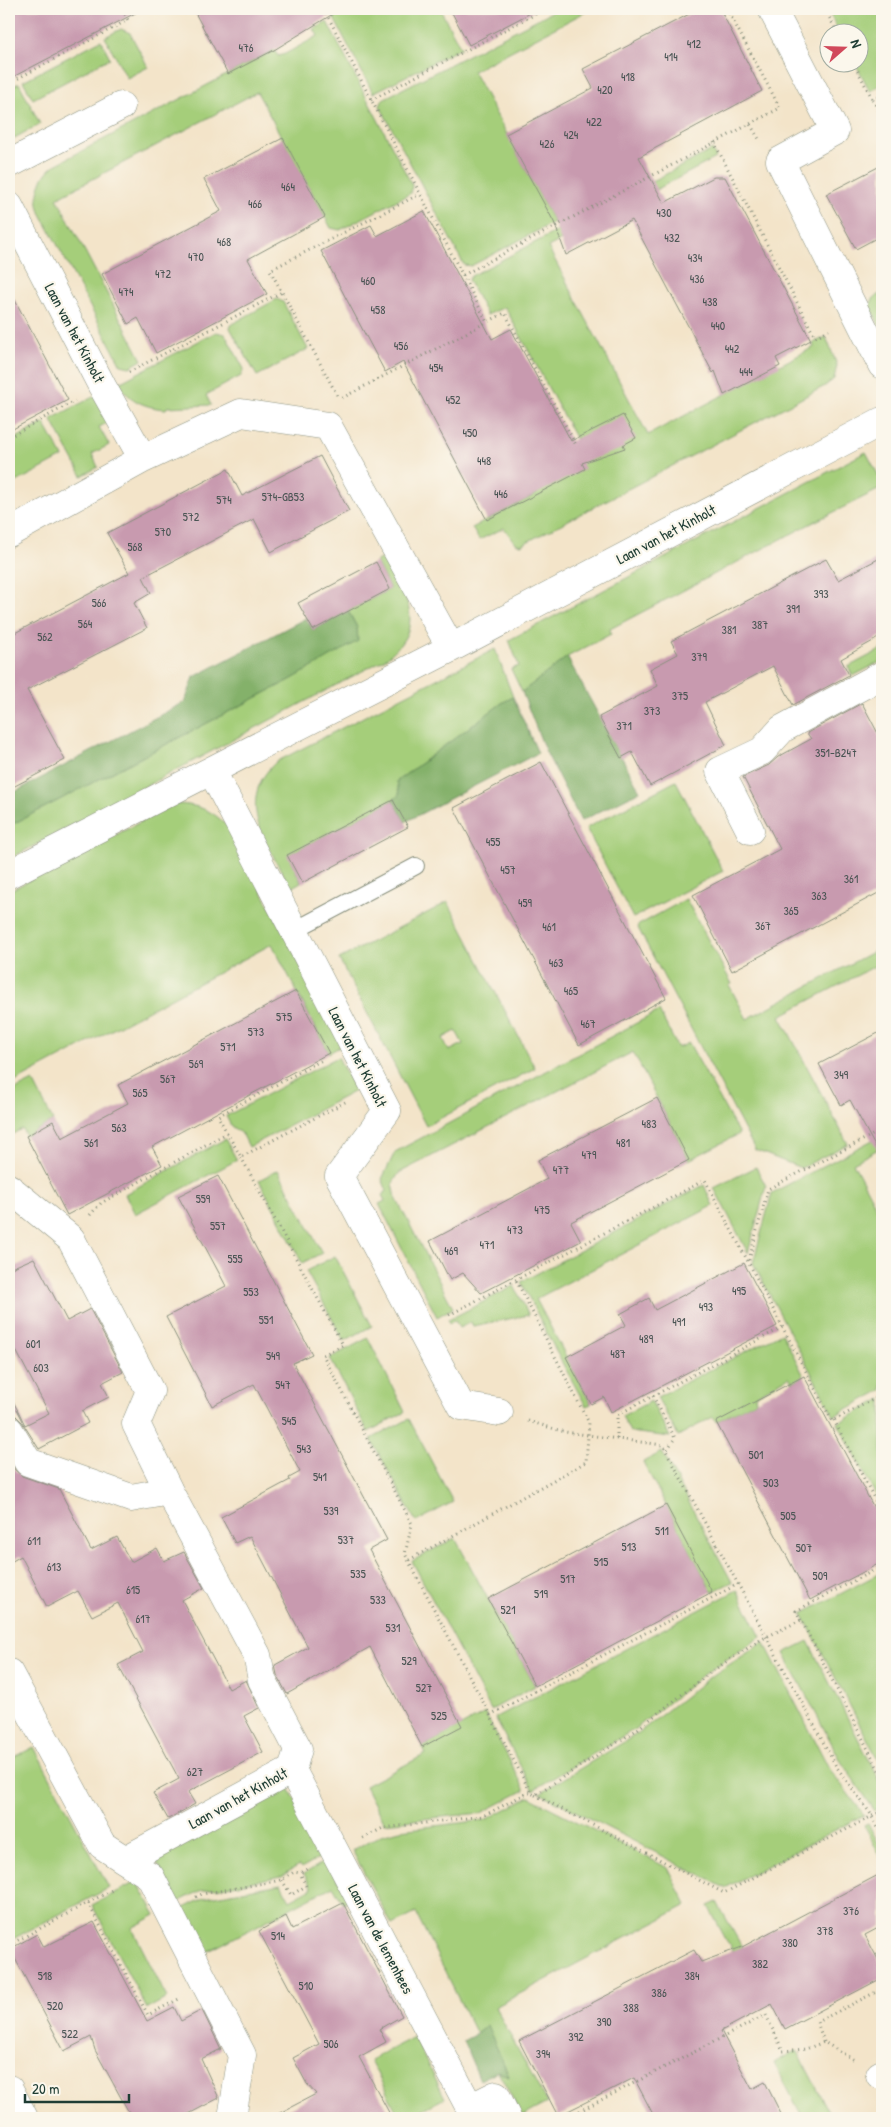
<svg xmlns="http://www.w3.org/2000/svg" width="891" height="2127" font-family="'Patrick Hand',sans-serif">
  <rect width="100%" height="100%" fill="#fbf7ec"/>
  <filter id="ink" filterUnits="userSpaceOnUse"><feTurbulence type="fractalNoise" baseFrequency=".02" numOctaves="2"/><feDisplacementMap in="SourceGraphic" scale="10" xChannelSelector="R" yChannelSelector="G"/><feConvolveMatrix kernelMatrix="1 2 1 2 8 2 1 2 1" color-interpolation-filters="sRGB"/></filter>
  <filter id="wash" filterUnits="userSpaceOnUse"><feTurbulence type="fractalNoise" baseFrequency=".0096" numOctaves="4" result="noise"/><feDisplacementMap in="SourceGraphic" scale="20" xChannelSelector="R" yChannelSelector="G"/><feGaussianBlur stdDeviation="1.12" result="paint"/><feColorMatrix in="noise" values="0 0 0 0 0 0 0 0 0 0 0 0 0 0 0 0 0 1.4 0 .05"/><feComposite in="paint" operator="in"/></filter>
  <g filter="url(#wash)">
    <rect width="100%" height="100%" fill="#f3e4c9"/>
    <path fill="#a5ce7a" stroke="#628657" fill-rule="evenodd" d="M329,9H440L461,48L373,93Z
      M557,9H591L473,71L554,222L471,266L464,265L380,106L383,99Z
      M827,9H882V84L870,91L855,63L858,62V32H839Z
      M327,22L412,185L411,193L340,230L331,228L257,92L57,198L142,360L130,367L121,365L40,212C34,195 40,177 53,166L274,50L278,56L285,54L318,36L314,29Z
      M121,29L130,33L148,67L127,78L105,37Z
      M101,40L110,58L33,99L23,81Z
      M19,83L40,124L9,141V88Z
      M712,150L716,158L548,247L648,435L814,347L813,343L826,337L837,365L834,379L825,386L521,545L515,543L504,528L479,540L472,528L537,494L574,449L579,445L505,307L487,315L468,280L471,276Z
      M879,294L882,299V332L870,305L873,299Z
      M277,299L283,302L308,349L257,376L230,328L232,324Z
      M216,332L225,334L244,369L241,376L206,395L211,405L167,407L166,409C147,408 128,401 119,383Z
      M95,396L109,422L99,427L109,445L92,454L98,467L82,476L51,419Z
      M44,423L63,457L9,486V442Z
      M866,452L882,482V488L810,524L610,629L611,634L567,657L522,692L511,669L519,666L509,640Z
      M380,559L388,563L391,567C410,604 424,629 385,659L9,859V826L292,679L357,641V627L348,611L390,589L376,562Z
      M495,649L513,697L502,703L397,781L400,795L393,800L288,855L301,882L291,888C269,846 232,803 276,762Z
      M882,649V661L853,676L848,667Z
      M676,781L723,871L633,918L586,828Z
      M178,804C199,805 214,811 228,827L343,1045L329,1053L272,944L9,1085V891L169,807Z
      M686,899L732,984L729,985L747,1019L882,947V970L879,964L780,1016L848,1144L801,1168L755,1150L637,926Z
      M448,902L535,1068L426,1126L339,959ZM456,1031L463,1044L449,1051L443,1038Z
      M659,1011L678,1048L689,1043L739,1134L689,1160L633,1052L399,1173L393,1183L396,1198L453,1308L437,1317L379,1204L385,1201L382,1195L387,1191L382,1179L395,1152Z
      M338,1057L355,1091L249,1147L243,1135L231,1126L226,1116Z
      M33,1081L53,1121L26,1136L22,1129L9,1136V1093Z
      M882,1135V1147L853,1163L882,1218V1390L834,1416L753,1263L772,1193Z
      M225,1139L237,1160L135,1214L125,1194Z
      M756,1167L766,1186L748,1253L714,1188Z
      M278,1170L322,1253L302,1263L259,1180Z
      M704,1185L713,1206L536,1299L591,1404L586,1406L560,1359L521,1282Z
      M335,1256L372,1326L344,1341L306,1271Z
      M514,1286L529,1315L473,1326L471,1322L459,1328L455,1320L449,1323L448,1320Z
      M782,1333L804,1376L793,1382L789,1377L755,1396L756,1401L716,1422L713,1417L678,1436L657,1397Z
      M368,1338L405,1412L368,1432L330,1358Z
      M882,1399V1507L838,1423Z
      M651,1401L670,1437L630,1432L622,1416Z
      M409,1419L453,1502L416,1522L371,1439Z
      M662,1452L732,1582L712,1592L643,1462Z
      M455,1538L535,1686L491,1710L412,1561Z
      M882,1572V1571V1767L802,1614Z
      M737,1590L761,1637L704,1674L635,1729L533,1790L495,1718Z
      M808,1641L882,1785V1806L875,1811L842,1763L784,1653Z
      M764,1642L829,1768L864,1815L725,1888L540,1793L637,1734L707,1679Z
      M485,1713L525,1790L481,1813L384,1823L365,1786L426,1754L422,1747Z
      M34,1747L109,1888L9,1941V1760Z
      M287,1784L324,1855L301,1868L299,1865L282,1876L200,1891L178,1902L153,1855Z
      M529,1797L668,1868L687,1905L495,2007L547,2103L522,2116L498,2071L509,2075L486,2026L476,2034L416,1913L392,1925L352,1850L381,1835L400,1830L485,1820Z
      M868,1823L882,1850V1860L864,1825Z
      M327,1860L349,1900L343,1903L333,1886L205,1953L182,1909L204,1898L281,1884L290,1900L312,1888L304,1874Z
      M134,1883H138L156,1915L132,1928L167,1998L147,2009L92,1905Z
      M717,1902L742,1947L763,2008L708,1906Z
      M414,2037L445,2098L406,2118H400L370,2060Z
      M797,2050L832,2118H803L774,2063Z"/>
    <path fill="#84b16a" stroke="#52774f" d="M348,611L357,627L358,641L292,679L9,826V795L185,702L194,677L306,618L313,630Z
      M567,657L640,791L581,821L545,750L522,692Z
      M513,697L538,753L405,822L393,800L399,795L397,781L502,703Z
      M487,2025L509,2076L498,2071L480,2080L463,2041L476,2034Z"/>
    <g id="blocks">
      <path fill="#c89aaf" d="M9,9H143L9,79Z
        M193,9H341L274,50L228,74Z
        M450,9H538L469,45Z
        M699,9H720L762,91L639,157L664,203L714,177H725L811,340L776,358L780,366L724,395L715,371L713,373L632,220L566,255L554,222L506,134L593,88L583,69Z
        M283,138L325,217L248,259L267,294L156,353L138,318L128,324L102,274L221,211L204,179Z
        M882,165V235L856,249L826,194Z
        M424,211L492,339L511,329L571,441L623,415L636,438L623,445L625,448L582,463L585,469L487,520L403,362L385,372L321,251L371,225L377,236Z
        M9,289L68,400L9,431Z
        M320,456L349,511L271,552L254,519L143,577L151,593L134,603L147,628L27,690L65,760L9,789V636L129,573L107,533L228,469L242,496Z
        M882,557V636L841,659L849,675L793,705L773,666L705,702L726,745L650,786L632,752L621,758L599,717L658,686L650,669L678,654L671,641L826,559L838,580Z
        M376,562L390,589L313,630L298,603Z
        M862,703L882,741V891L732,971L693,895L780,849L743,777L769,765L778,757L811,739L807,733Z
        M541,762L666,998L579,1045L454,808Z
        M393,800L408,827L302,883L287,855Z
        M296,991L329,1053L152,1147L162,1165L67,1215L26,1136L53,1121L62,1138L128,1103L118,1085Z
        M882,1031V1159L850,1100L841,1105L819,1064Z
        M657,1098L689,1160L571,1222L581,1241L481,1293L463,1273L450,1280L430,1241L547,1179L538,1160Z
        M218,1176L312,1354L293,1363L387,1540L369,1550L462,1726L422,1747L370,1647L287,1694L277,1675L275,1665L308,1647L250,1536L235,1543L221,1517L290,1480L289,1478L300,1472L254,1384L212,1406L166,1317L226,1286L178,1196Z
        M34,1258L67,1321L90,1309L123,1372L102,1383L109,1397L82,1411L88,1423L39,1449L22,1422L16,1416L9,1414V1393L25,1425L49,1413L9,1337V1269Z
        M744,1263L777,1326L611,1412L604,1397L591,1404L566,1357L626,1325L620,1314L649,1298L655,1310Z
        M804,1376L882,1523V1562L810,1600L716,1422Z
        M9,1460L15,1470L22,1476L59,1489L91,1550L117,1537L131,1562L157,1548L164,1561L184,1552L204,1588L182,1600L229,1689L246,1680L259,1708L244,1716L263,1752L188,1792L195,1804L168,1819L153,1793L179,1779L118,1665L143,1652L118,1603L92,1616L78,1591L47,1607L21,1556L9,1563Z
        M666,1505L712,1592L535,1686L488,1599Z
        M882,1873V1926L865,1935L882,1967V1978L785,2029L772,2004L721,2031L752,2089L765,2082L783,2118H655L634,2078L558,2116L519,2041L694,1950L701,1962L742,1947Z
        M343,1903L402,2016L379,2029L386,2042L359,2057L392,2118H270L316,2094L307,2084L293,2058L319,2044L259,1931L286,1916L292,1929Z
        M94,1922L147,2021L174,2007L181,2021L202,2010L221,2049L201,2059L219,2098L181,2118H132L95,2050L91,2037L64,2051L10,1949L37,1934L44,1947Z"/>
    </g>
  </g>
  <g filter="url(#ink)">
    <use href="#blocks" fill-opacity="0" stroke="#89907e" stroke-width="1"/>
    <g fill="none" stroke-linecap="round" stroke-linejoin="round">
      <defs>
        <path id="lane" d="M293,931L416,866"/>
        <path id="street" d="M772,9L835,131L780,161L882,365
          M9,164L121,106
          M9,206L102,386L143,459L241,413L328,426L451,648
          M9,533L143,459
          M212,771L387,1111L339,1176L461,1406L499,1412
          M750,830L720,771L762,751L782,729L882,675
          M9,874L451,648L882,421
          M9,1188L71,1239L150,1391L136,1424L169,1491L257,1655L262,1680L298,1749L292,1770L125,1860L102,1845L9,1673
          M9,1430L28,1462L131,1498L169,1491
          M292,1770L470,2108L496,2095L507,2118
          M125,1860L150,1876L242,2055L232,2118
          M880,2075L882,2074
          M9,2089L24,2118"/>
      </defs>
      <use href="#lane" stroke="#89907e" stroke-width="18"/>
      <use href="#street" stroke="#89907e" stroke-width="29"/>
      <path stroke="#89907e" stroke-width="3" stroke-dasharray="1 4" stroke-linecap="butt" d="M324,9L487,322L505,313L576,445
        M727,9L780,108L750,124
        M825,9L837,32
        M853,62L873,100
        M9,83L128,20L122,9
        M882,95L873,100L882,117
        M371,100L545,9
        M714,142L815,337L829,330
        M463,275L750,124L759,139
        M129,372L282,292
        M337,395L270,270L420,194
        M342,398L487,322
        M9,437L75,401
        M227,1133L218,1116L324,1059
        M241,1157L343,1345L323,1355L412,1524L405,1554L531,1793L535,1795L635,1731L715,1669L762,1639L801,1620L882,1776
        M90,1215L101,1203L227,1133L241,1157L347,1101
        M749,1260L768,1189L882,1130
        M449,1315L705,1180L832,1421L882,1395
        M653,1396L675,1438L666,1451
        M834,1420L882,1514
        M528,1421L565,1432L663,1445L836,1766L870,1813L882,1836
        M617,1439V1415L783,1327
        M409,1560L586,1462L589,1423L516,1280
        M801,1620L796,1611L882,1566
        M490,1715L738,1584
        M535,1795L724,1893L882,1811
        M363,1838L383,1828L483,1816L527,1793H530
        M282,1880L291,1895L306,1886L300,1873
        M196,1897L202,1894L282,1880L294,1872L300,1873L307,1869
        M88,1903L148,2015L179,1999
        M9,1945L112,1890
        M824,2042L817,2022L882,1989
        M566,2118L766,2015L783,2051L806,2049L824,2042L854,2060"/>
      <use href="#lane" stroke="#fff" stroke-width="16"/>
      <use href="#street" stroke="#fff" stroke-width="28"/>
    </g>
  </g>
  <g text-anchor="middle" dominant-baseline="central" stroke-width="4.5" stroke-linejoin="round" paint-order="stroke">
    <g font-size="12" fill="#495453">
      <text x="694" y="43">412</text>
      <text x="246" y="47">476</text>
      <text x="671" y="56">414</text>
      <text x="628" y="76">418</text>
      <text x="605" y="89">420</text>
      <text x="594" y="121">422</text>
      <text x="571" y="134">424</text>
      <text x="547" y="143">426</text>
      <text x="288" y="186">464</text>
      <text x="255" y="203">466</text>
      <text x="664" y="212">430</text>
      <text x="672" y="237">432</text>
      <text x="224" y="241">468</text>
      <text x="196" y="256">470</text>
      <text x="695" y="257">434</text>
      <text x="163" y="273">472</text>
      <text x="697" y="278">436</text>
      <text x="368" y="280">460</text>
      <text x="126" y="291">474</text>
      <text x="710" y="301">438</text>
      <text x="378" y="309">458</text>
      <text x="718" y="325">440</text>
      <text x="401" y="345">456</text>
      <text x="732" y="348">442</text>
      <text x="436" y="367">454</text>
      <text x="746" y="371">444</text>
      <text x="453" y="399">452</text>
      <text x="470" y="432">450</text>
      <text x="484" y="460">448</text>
      <text x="501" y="493">446</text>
      <text x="283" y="496">574-GB53</text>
      <text x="224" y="499">574</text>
      <text x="191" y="516">572</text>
      <text x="163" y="531">570</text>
      <text x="135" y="546">568</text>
      <text x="821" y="593">393</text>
      <text x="99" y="602">566</text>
      <text x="793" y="608">391</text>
      <text x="85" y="623">564</text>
      <text x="760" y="624">387</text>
      <text x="729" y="629">381</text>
      <text x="45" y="636">562</text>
      <text x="699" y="656">379</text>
      <text x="680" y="695">375</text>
      <text x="652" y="710">373</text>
      <text x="624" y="725">371</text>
      <text x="836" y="752">351-B247</text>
      <text x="493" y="841">455</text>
      <text x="508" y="869">457</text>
      <text x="851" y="878">361</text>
      <text x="819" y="895">363</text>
      <text x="525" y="902">459</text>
      <text x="791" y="910">365</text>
      <text x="763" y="925">367</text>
      <text x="549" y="926">461</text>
      <text x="556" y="962">463</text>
      <text x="571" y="990">465</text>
      <text x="284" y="1016">575</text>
      <text x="588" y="1023">467</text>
      <text x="256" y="1031">573</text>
      <text x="228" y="1046">571</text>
      <text x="196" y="1063">569</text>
      <text x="841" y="1074">349</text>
      <text x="168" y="1078">567</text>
      <text x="140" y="1092">565</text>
      <text x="649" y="1123">483</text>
      <text x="119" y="1127">563</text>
      <text x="91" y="1142">561</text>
      <text x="623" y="1142">481</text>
      <text x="589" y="1154">479</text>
      <text x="561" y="1169">477</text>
      <text x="203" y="1198">559</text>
      <text x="542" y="1209">475</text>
      <text x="218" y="1225">557</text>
      <text x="515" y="1229">473</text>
      <text x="487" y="1244">471</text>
      <text x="451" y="1250">469</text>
      <text x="235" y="1258">555</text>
      <text x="739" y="1290">495</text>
      <text x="251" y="1291">553</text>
      <text x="706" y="1306">493</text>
      <text x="266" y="1319">551</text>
      <text x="679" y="1321">491</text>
      <text x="646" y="1338">489</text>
      <text x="33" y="1343">601</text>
      <text x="618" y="1353">487</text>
      <text x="273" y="1355">549</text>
      <text x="41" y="1367">603</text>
      <text x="283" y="1384">547</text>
      <text x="289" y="1420">545</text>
      <text x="304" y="1448">543</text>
      <text x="756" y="1454">501</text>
      <text x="320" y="1476">541</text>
      <text x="771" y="1482">503</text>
      <text x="331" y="1510">539</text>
      <text x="788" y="1515">505</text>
      <text x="662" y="1530">511</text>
      <text x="346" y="1539">537</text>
      <text x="34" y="1540">611</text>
      <text x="629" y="1546">513</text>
      <text x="804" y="1547">507</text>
      <text x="601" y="1561">515</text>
      <text x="54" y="1566">613</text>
      <text x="358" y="1573">535</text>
      <text x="820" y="1575">509</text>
      <text x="568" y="1578">517</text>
      <text x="133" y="1589">615</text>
      <text x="541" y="1593">519</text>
      <text x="378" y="1599">533</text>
      <text x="508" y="1609">521</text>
      <text x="143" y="1618">617</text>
      <text x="393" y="1627">531</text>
      <text x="409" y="1660">529</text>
      <text x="424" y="1687">527</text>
      <text x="439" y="1715">525</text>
      <text x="195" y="1771">627</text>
      <text x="851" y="1910">376</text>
      <text x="825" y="1930">378</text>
      <text x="278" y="1935">514</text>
      <text x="790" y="1942">380</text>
      <text x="760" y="1963">382</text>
      <text x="45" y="1975">518</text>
      <text x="692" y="1975">384</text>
      <text x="306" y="1985">510</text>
      <text x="659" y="1992">386</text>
      <text x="55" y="2005">520</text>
      <text x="631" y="2007">388</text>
      <text x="604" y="2021">390</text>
      <text x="70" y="2033">522</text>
      <text x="576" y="2036">392</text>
      <text x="331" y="2043">506</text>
      <text x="543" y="2053">394</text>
    </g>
    <g font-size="15" fill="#1f3d34" stroke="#fbf7ec">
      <text transform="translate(75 333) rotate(62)">Laan van het Kinholt</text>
      <text transform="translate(666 534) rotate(-28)">Laan van het Kinholt</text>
      <text transform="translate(358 1057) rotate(63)">Laan van het Kinholt</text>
      <text transform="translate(238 1798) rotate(-29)">Laan van het Kinholt</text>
      <text transform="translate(381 1939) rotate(62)">Laan van de Iemenhees</text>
    </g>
  </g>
  <rect width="891" height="2127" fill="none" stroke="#fbf7ec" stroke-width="30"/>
  <g transform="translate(844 48) rotate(70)"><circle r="24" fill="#fbf7ec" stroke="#a3ada2"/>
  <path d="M0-4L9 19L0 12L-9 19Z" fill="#d1495b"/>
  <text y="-8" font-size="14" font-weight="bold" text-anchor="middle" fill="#1f3d34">N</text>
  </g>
  <path d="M25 2094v8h104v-8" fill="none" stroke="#1f3d34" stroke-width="2.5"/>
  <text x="32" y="2094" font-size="15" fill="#1f3d34" stroke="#fbf7ec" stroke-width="4" paint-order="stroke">20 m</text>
</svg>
